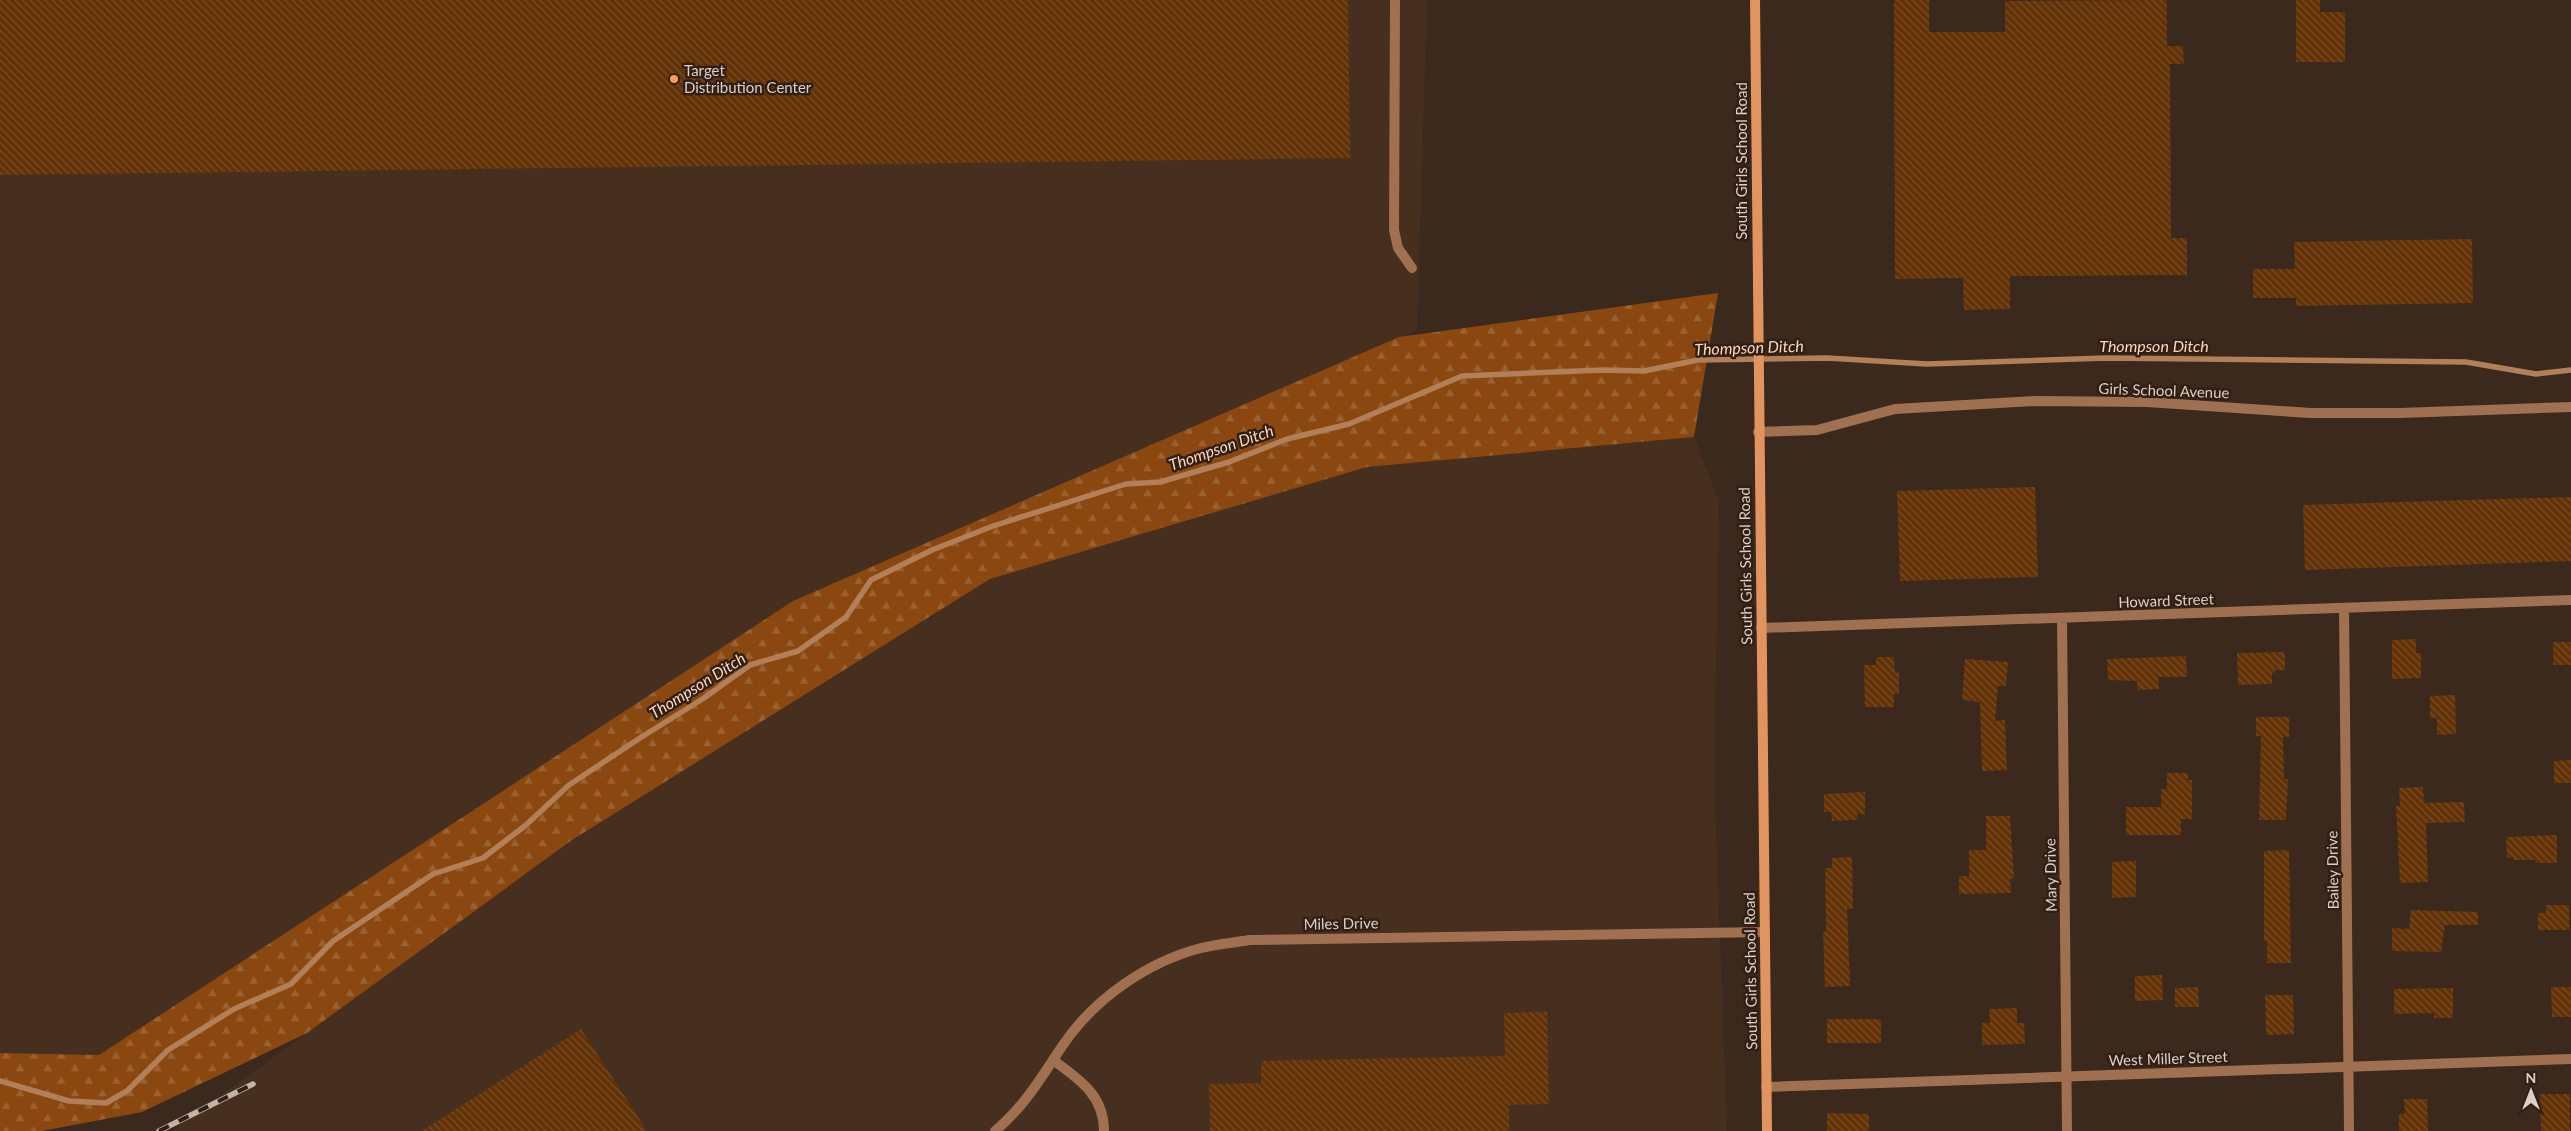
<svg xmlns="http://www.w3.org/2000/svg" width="2571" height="1131" font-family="Lato,sans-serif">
  <defs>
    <pattern id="forest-firs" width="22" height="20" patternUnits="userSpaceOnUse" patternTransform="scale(1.25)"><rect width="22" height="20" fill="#8a4810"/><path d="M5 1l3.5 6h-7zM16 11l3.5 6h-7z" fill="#9a6131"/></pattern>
    <pattern id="building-back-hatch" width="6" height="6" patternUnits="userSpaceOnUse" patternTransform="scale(1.25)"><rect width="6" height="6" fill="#633106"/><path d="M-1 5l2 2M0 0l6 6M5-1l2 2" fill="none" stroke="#794e29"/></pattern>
  </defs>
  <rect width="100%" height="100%" fill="#3b291d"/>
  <path fill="#472f1f" d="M0,0H1427L1417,330L793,601L99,1055L0,1053Z
    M1694,437L1719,502L1714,774L1727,1131H172L572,840L990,579L1367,467Z"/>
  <path fill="url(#forest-firs)" d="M1718,293L1694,437L1367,467L990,579L572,840L307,1033L142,1112L42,1131H0V1053L99,1055L793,601L1399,337Z"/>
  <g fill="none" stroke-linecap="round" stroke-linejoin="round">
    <path stroke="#b37f59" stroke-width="5.5" d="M0,1081L69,1101L106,1103L127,1091L168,1050L234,1009L291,984L333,941L433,874L483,858L526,825L569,785L640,738L704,698L750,665L798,651L846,617L871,580L932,550L993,526L1126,484L1160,482L1229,462L1287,439L1349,424L1462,376L1603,370L1644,371L1698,360L1827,358L1927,364L2106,358L2466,362L2536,374L2571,370"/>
  </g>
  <path fill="url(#building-back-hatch)" d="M0,0H1348L1350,158L0,175Z
    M1894,0H1929V32H2005V1L2167,0V46H2183L2184,64H2170L2171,238H2187V275L2010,276V309L1964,310L1963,278L1895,279Z
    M2296,0H2320V12H2345V62H2296Z
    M2472,239L2473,303L2296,306V298H2253V269H2295L2294,242Z
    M2035,487L2038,577L1900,581L1897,491Z
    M2571,497V561L2305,570L2303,505Z
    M2416,639V653H2421V678L2392,679V640Z
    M2553,642H2571V665H2553Z
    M2285,652V670H2275V673H2272V684L2238,685L2237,653Z
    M2186,656L2187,677H2158L2159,689L2137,690V681L2108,680L2107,659Z
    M1876,657H1894L1895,673L1899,672V694H1894V707H1865L1864,665H1876Z
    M1965,659L2008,662L2006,686H1998L1995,721L2005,720L2007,770L1982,771L1980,702L1962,700Z
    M2455,695L2456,734L2437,735V718H2430V696Z
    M2256,717H2289V737H2283L2284,779H2288L2286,820H2259L2261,736H2256Z
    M2571,760V783H2554V761Z
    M2167,773H2188V780H2192V819H2181V835H2126V807H2161V789H2167Z
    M2423,787L2424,803L2464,802L2465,822L2426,823L2428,882L2400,883L2396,806H2400L2399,788Z
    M1865,792V814H1857L1858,820L1832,821L1831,812H1824V794Z
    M1986,816H2010L2014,878L2010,879L2011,893L1959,894V876H1969V850H1986Z
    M2557,835V863H2536L2535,860H2514L2513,857L2507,858L2506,837Z
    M2289,850L2291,963H2267V941H2264V851Z
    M1852,857L1853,909H1847L1850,986L1825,987L1823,932H1826L1825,868H1832V858Z
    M2136,861V897L2112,898V862Z
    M2546,905H2569V930H2538V913H2546Z
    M2411,910L2478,912V925H2445L2441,952L2392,951V928L2409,929Z
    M2162,975L2163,1000L2135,1001V976Z
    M2198,987L2199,1007H2175V988Z
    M2551,987H2571V1017H2552Z
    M2453,988V1018H2434V1013L2394,1014V989Z
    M2265,995H2293L2294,1034L2266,1035Z
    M2017,1008V1023H2024L2025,1044L1982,1045V1023H1990L1989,1009Z
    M1547,1012L1549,1104L1509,1105V1131H1210L1209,1084L1261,1083V1061L1505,1056L1504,1013Z
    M1827,1019H1881V1043H1827Z
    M581,1029L647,1131H422Z
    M2540,1094H2570V1131H2541Z
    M2404,1099H2427L2428,1131H2399V1114H2405Z
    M1827,1113L1869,1114V1131H1827Z"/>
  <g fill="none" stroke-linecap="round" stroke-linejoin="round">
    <path stroke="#a07050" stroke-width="10" d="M1395,0L1394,230L1398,248L1412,268
      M1053,1060C1079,1079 1104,1095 1104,1131"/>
    <path stroke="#a07050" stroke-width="10" d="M1758,432L1817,430L1895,409L2036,401L2147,402L2310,413H2400L2571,407
      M2344,609L2349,1131
      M2062,618L2067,1131
      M1761,628L2571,600
      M1766,1087L2571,1059
      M995,1131C1025,1106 1042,1076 1063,1045C1094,999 1147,962 1201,948C1217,944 1233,943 1249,940L1765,932"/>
    <path stroke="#e1945f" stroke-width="10" d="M1755,0L1767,1131"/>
    <defs>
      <path id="rail" d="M159,1131L253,1084"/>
    </defs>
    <use href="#rail" stroke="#c1b4ac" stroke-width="5.5"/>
    <use href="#rail" stroke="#311f14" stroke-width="4" stroke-dasharray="11" stroke-linecap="butt"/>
  </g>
  <circle fill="#fe9c57" stroke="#311f14" stroke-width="2" cx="674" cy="79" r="5"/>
  <g text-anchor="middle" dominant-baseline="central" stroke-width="5" stroke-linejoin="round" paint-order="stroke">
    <g font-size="15" fill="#dbcfc8" stroke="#311f14" text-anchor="start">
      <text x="684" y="70">Target<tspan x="684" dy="17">Distribution Center</tspan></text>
    </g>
    <g font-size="15" fill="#dbcfc8" stroke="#311f14">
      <text transform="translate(1741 161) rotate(-90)">South Girls School Road</text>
      <text transform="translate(2164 390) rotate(2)">Girls School Avenue</text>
      <text transform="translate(1745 566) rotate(-91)">South Girls School Road</text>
      <text transform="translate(2166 600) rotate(-2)">Howard Street</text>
      <text transform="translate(2332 870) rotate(-91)">Bailey Drive</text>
      <text transform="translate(2050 875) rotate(-91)">Mary Drive</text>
      <text transform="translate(1341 923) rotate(-1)">Miles Drive</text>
      <text transform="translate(1750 971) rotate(-91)">South Girls School Road</text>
      <text transform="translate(2168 1058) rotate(-2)">West Miller Street</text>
    </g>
    <g font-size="16" font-style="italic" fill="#ffd7be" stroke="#311f14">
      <text x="2154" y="345">Thompson Ditch</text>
      <text transform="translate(1749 347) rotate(-2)">Thompson Ditch</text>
      <text transform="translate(1221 447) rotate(-19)">Thompson Ditch</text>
      <text transform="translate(697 685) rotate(-32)">Thompson Ditch</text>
    </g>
  </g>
  <g transform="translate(2531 1091)" stroke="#311f14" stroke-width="4" paint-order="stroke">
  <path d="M0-4L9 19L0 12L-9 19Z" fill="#dbcfc8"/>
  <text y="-8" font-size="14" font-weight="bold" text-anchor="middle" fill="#dbcfc8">N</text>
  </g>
</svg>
